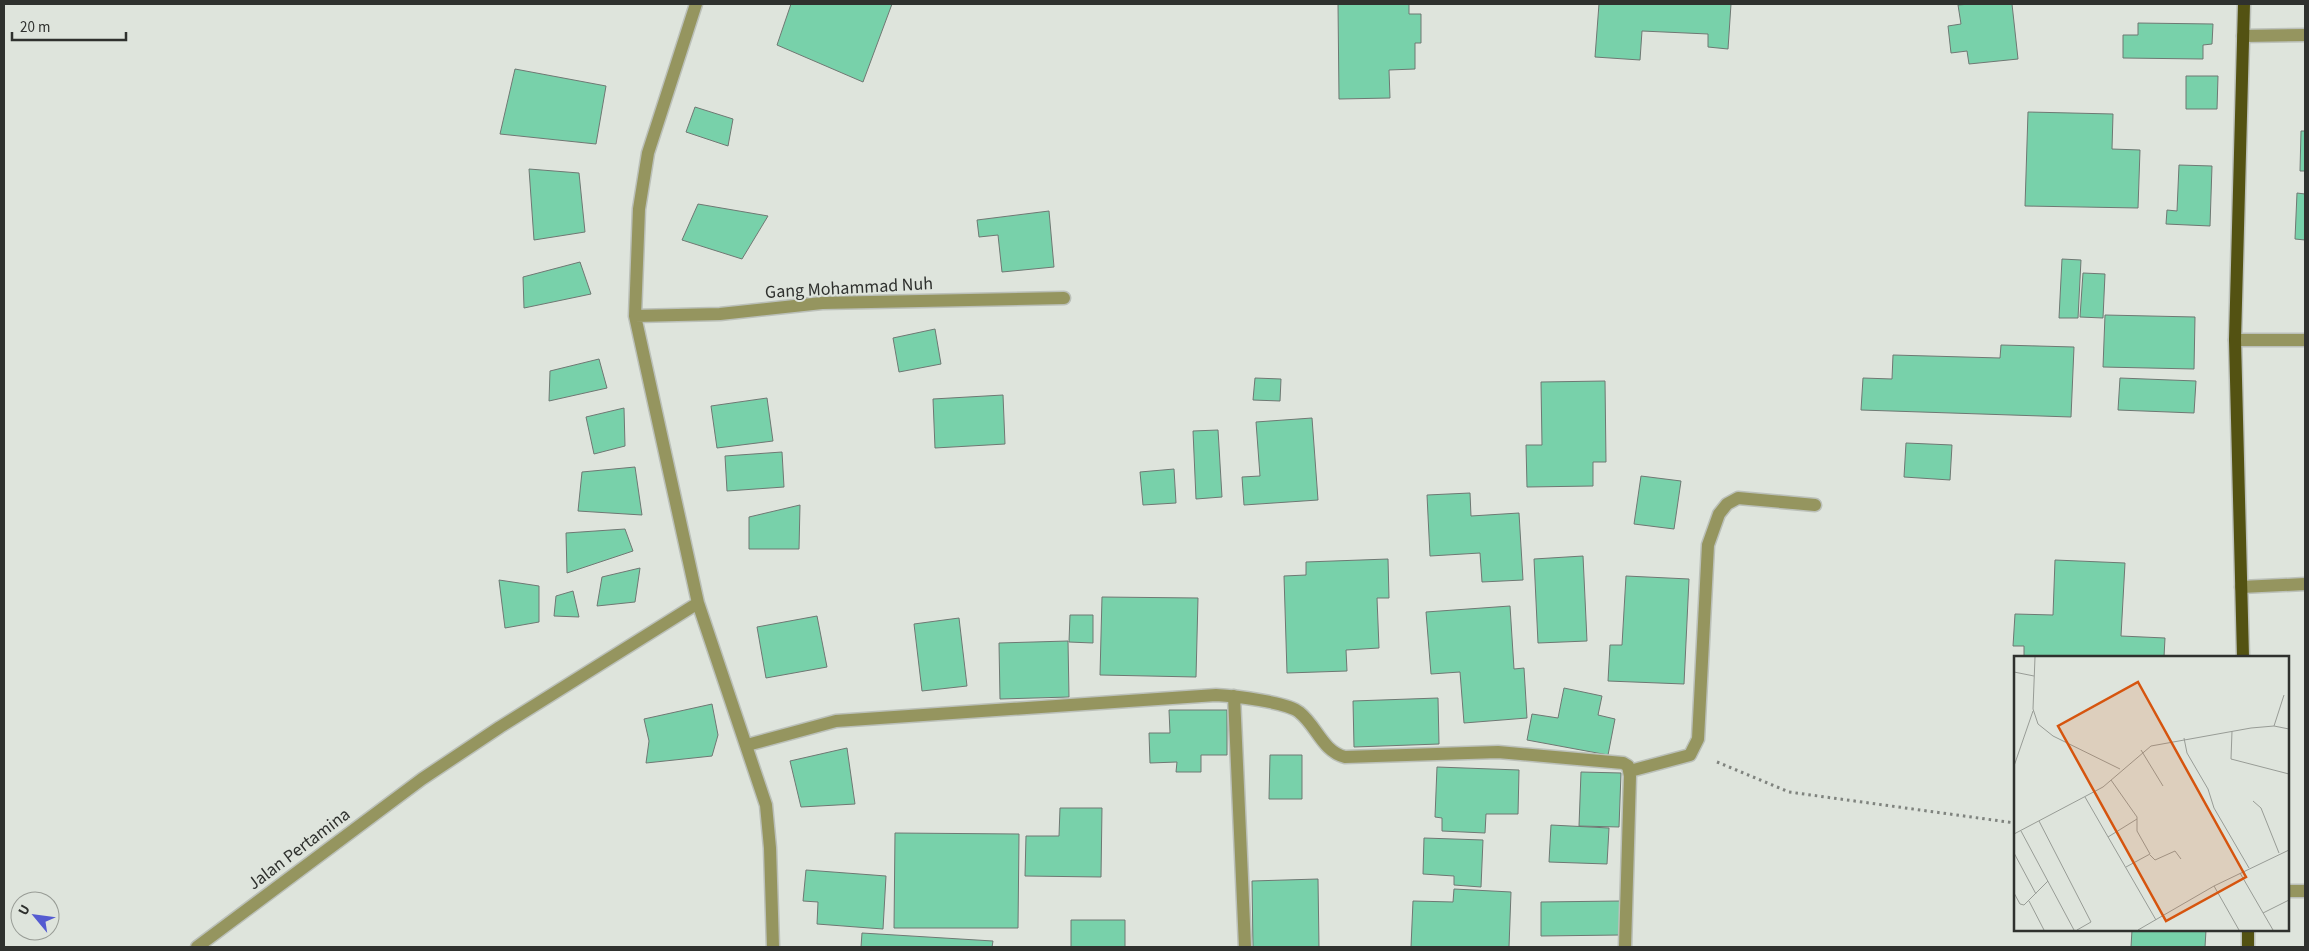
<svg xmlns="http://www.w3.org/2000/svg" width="2309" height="951" font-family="'Source Sans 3',sans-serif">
  <rect width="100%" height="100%" fill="#dee4dc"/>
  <path fill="#78d1aa" stroke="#6f7873" d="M791,4H892L863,82L777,45Z
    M1338,4H1409V14H1421V43H1415V69L1389,70L1390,98L1339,99Z
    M1599,4H1731L1728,49L1708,47V34L1642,31L1640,60L1595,57Z
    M1970,4H2012L2018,59L1969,64L1967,51L1951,53L1948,26L1961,24L1958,5Z
    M2138,23L2213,24L2212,44L2203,45V59L2123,58V35H2138Z
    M515,69L606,86L596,144L500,134Z
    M2186,76H2218L2217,109H2186Z
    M695,107L733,119L728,146L686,132Z
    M2028,112L2113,114L2112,149L2140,150L2138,208L2025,206Z
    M2301,131H2305V171H2300Z
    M2179,165L2212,166L2210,226L2166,224L2167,210L2177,211Z
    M529,169L579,173L585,232L534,240Z
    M2297,193L2305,194V240L2295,239Z
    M698,204L768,216L742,259L682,240Z
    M1049,211L1054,267L1002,272L998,235L979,237L977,220Z
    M2062,259L2081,260L2078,318H2059Z
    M580,262L591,294L524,308L523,277Z
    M2083,273L2105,274L2103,318L2080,317Z
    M2105,315L2195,317L2194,369L2103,367Z
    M935,329L941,364L899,372L893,338Z
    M2001,345L2074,347L2071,417L1861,410L1863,378L1892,379L1893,355L2000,358Z
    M599,359L607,388L549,401L550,371Z
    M1255,378L1281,379L1280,401L1253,400Z
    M2120,378L2196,381L2194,413L2118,410Z
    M1605,381L1606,462H1593V486L1527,487L1526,445H1542L1541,382Z
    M1003,395L1005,444L935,448L933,399Z
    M767,398L773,441L717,448L711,406Z
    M624,408L625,446L594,454L586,417Z
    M1312,418L1318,500L1244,505L1242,477L1260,476L1256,422Z
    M1218,430L1222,497L1196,499L1193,431Z
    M1906,443L1952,445L1950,480L1904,477Z
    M782,452L784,487L727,491L725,456Z
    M635,467L642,515L578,511L582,472Z
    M1174,469L1176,503L1143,505L1140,472Z
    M1641,476L1681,481L1674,529L1634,524Z
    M1470,493L1471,516L1519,513L1523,580L1482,582L1480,553L1430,556L1427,495Z
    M800,505L799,549H749V517Z
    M625,529L633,551L567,573L566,533Z
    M1583,556L1587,641L1538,643L1534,559Z
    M1388,559L1389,598H1377L1379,648L1346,650L1347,671L1287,673L1284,576L1306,575V562Z
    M2055,560L2125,563L2121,636L2165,638L2164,657L2024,656V646H2013L2015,614L2053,615Z
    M640,568L635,602L597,606L602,577Z
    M1626,576L1689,579L1684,684L1608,681L1610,645H1622Z
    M499,580L539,586V622L505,628Z
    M573,591L579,617L554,616L556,596Z
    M1102,597L1198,598L1196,677L1100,675Z
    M1510,606L1514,669L1524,668L1527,718L1464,723L1460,672L1431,674L1426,612Z
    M1070,615H1093V643L1069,642Z
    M817,616L827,667L766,678L757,627Z
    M959,618L967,686L922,691L914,624Z
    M1068,641L1069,697L1000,699L999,643Z
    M1564,688L1602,696L1598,715L1615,719L1608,755L1527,740L1532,714L1558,718Z
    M1438,698L1439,744L1354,747L1353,701Z
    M712,704L718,735L712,756L646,763L649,741L644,719Z
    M1169,710H1227V755H1201V772H1176L1177,762L1150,763L1149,733H1170Z
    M847,748L855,804L801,807L790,761Z
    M1270,755H1302V799H1269Z
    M1437,767L1519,770L1518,814H1486L1485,833L1442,831V818L1435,817Z
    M1581,772L1621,773L1619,827L1579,826Z
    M1060,808H1102L1101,877L1025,876L1026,836H1059Z
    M1551,825L1609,828L1607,864L1549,862Z
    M895,833L1019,834L1018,928H894Z
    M1424,838L1483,840L1481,887L1454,885V876L1423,874Z
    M806,870L886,876L883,929L817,924L818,902L803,901Z
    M1318,879L1319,947H1253L1252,881Z
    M1454,889L1511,892L1509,947H1411L1413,901L1453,902Z
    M1620,901V935L1541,936V902Z
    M1071,920H1125V947H1071Z
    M2132,930H2206L2205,947H2131Z
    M862,933L993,941L992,947H861Z"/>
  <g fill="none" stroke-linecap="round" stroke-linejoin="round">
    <defs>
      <path id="minor" d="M696,4L648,153L639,209L635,316L698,603L766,805L770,848L773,947
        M2243,36L2305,35
        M635,316L720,314L822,303L1064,298
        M2235,340H2305
        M2241,587L2305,584
        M1234,696L1245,947
        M747,745L836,721L1216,695C1234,696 1287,702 1299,712C1317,726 1322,751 1345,757L1498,752L1623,763L1628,766L1630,776L1625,947
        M1630,771L1690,755L1698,739L1708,545L1719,514L1727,504L1738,498L1815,505
        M2288,891H2305
        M197,947L422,779L500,727L698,603"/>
      <path id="major" d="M2243,657L2235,340L2244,4
        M2248,947V930"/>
    </defs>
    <use href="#minor" stroke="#bbc0b9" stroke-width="15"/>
    <use href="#major" stroke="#bbc0b9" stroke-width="15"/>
    <path stroke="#7f837e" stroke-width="3" stroke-dasharray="2.5 4" stroke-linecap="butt" d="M1717,762L1789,792L2015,823"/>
    <use href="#minor" stroke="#95955f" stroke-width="12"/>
    <use href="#major" stroke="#535212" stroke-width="12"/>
  </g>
  <g text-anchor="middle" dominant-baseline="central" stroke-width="4" stroke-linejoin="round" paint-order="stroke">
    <g font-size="18" fill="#2f312e" stroke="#dee4dc">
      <text transform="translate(849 288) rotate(-3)">Gang Mohammad Nuh</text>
      <text transform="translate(299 849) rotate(-37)">Jalan Pertamina</text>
    </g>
  </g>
  <g transform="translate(2014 656)">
    <rect width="275" height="275" fill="#dee4dc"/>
    <path fill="none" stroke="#989c96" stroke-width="1" d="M21,1L19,53L24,68L39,80L106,113M0,16L20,20M260,70L270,39M218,75L217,103L275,118M170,82L173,97L194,133L200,152L235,212M127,94L149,130M0,110L19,55M97,124L123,161V175L136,198L112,211M71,141L142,264M239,145L247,152L265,197M25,165L77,266L63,274M7,175L60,274M0,178L89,131L137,90L237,72L260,70L275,73M94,181L123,163M0,197L22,238M136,199L141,204L161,195L167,203M226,217L259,274M200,230L225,274M0,237L6,248L10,249L34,225M15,245L30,274M249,257L275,244M124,274L200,230L275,194"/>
    <path fill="#d6550f" fill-opacity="0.15" stroke="#d6550f" stroke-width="2.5" d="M124,26L232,221L152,265L44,70Z"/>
    <rect width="275" height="275" fill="none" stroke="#2f312e" stroke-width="2.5"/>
  </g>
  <rect width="2309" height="951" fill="none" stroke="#2f312e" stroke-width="10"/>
  <g transform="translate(35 916) rotate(299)"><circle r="24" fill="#dee4dc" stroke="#989c96"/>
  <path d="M0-4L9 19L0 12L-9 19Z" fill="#545bd1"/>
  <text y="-8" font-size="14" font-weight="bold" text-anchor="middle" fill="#2f312e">U</text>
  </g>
  <path d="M12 32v8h114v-8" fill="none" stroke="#2f312e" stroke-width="2.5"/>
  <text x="20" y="32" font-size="15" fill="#2f312e" stroke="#dee4dc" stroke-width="4" paint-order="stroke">20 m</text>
</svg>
